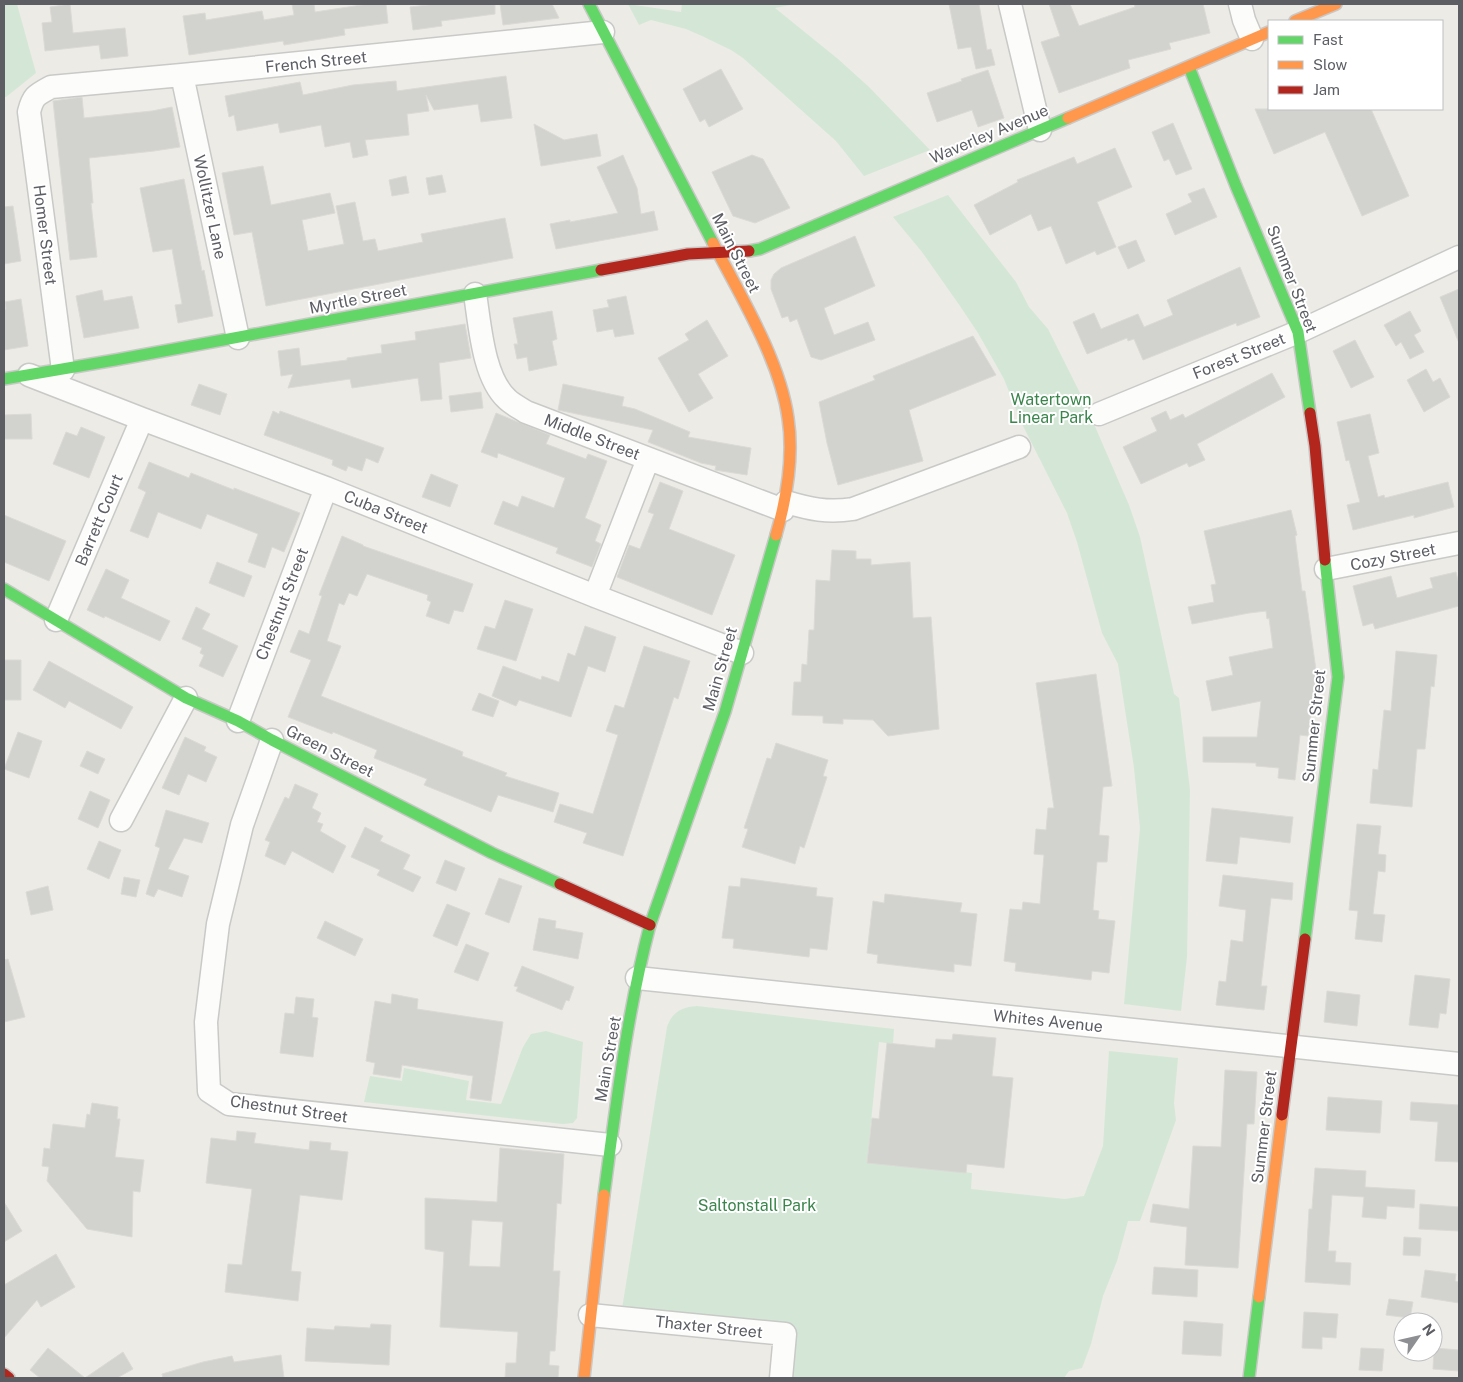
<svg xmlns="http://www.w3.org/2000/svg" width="1463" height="1382" font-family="'Public Sans',sans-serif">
  <rect width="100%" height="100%" fill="#ecebe6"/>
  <path fill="#d4e7d6" d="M4,4H17L36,73L6,97H4Z
    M628,4L681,12L682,4H795L775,8L838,59L869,87L930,150L864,176L836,141L743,58L731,50L702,36L686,29L651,20L639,25Z
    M948,195L1016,282L1029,307L1048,329L1084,401L1129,505L1140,537L1174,694L1179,698L1190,790L1187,957L1181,1011L1124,1004L1140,828L1134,768L1118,664L1102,633L1077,542L1067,513L1021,422L1004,379L978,333L960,306L922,252L893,217Z
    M697,1006L894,1029L893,1044L879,1042L867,1162L972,1173L971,1189L1065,1199L1084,1196L1103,1146L1109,1051L1178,1058L1174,1103L1176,1120L1140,1221H1128L1117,1261L1103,1296L1091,1344L1082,1368L1069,1371L1064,1378H791L794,1327L622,1309L667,1027C672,1012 682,1007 697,1006Z
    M546,1031L583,1042L577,1118L573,1123L563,1124L364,1102L370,1076L402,1081L404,1068L469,1081L466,1100L501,1104L523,1047L531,1034Z"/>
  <path fill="#d2d2cf" stroke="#dbdad5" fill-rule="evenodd" d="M70,4L73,33L125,28L128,56L101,59L99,45L45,51L42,23L52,22L50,7Z
    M292,4H314L315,12L368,4H386L388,23L344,29L345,35L284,45L283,41L189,55L183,16L205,13L206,20L262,11L264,20L294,15Z
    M437,4H495V14L441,21L442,26L413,30L410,7Z
    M500,4H552L559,18L503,25Z
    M949,4H979L987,50L991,49L995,65L976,69L971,47L958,49Z
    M1049,4H1070L1079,26L1135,7L1134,4H1203L1210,33L1169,43L1171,49L1128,60L1130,68L1059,93L1041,42L1060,36Z
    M721,69L743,109L709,127L705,119L700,122L683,89Z
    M988,70L1004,118L978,127L972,110L937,122L927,93L962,81L961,79Z
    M506,76L512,118L481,122L478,104L434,110L426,95L429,111L407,114L409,135L365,140L368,155L353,158L350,142L325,147L321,125L280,133L278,123L237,131L234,115L229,117L225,96L300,82L303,95L353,85L396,81L397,91Z
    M82,97L84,118L152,111L172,107L180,147L154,151L89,158L93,203H91L97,257L70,260L53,101Z
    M1255,109H1371L1409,196L1362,216L1325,132L1274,154Z
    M1173,123L1192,169L1176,175L1169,159L1164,161L1152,132Z
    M534,124L564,140L597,134L601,156L541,166Z
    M1115,148L1132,187L1097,202L1116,247L1097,255L1095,251L1066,264L1051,226L1038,231L1031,214L990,235L974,205L1018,182L1017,180L1074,157L1077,164Z
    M623,155L637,188L641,214L654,211L658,230L556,249L550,224L570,220V222L618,213L597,167Z
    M752,155L763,159L790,208L755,223L733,216L712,172Z
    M263,166L271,205L330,193L335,213L302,220L308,251L344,244L336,206L355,202L363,241L375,239L378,251L423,242L421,234L505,218L513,258L266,306L252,232L234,235L222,173Z
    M442,175L446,192L429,195L426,178Z
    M406,176L409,193L392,196L389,180Z
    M184,179L202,271L204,270L213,316L178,323L175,305L182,304L172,249L153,252L140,188Z
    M1204,188L1217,217L1175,235L1166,214L1192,202L1188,194Z
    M13,206L21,261L4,264V207Z
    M855,236L875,286L824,308L834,335L868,322L875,340L821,360L811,357L797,319L790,322L788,316L782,318L771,289V280L774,274L781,268Z
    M1136,240L1145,261L1128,269L1118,247Z
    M1240,267L1260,317L1237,326L1236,323L1143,360L1134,339L1128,341L1127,338L1087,354L1073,322L1094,313L1101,329L1138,314L1144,327L1173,315L1167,300Z
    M1459,289V343L1440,297Z
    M102,290L104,301L132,296L139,328L84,338L76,296Z
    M626,296L634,334L615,337L613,329L597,332L593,310L609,307L607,300Z
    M21,299L28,346L4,350V310L6,309L5,302Z
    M552,311L557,339L552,341L557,365L529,371L527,357L517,359L514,344H518L513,318Z
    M1410,311L1421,331L1414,335L1424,352L1410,359L1401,342L1396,346L1384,325Z
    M707,320L728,356L698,374L713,398L689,412L658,358L689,340L685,334Z
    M465,324L471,358L439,363L442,399L421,401L418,378L352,388L350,379L288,388L293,374L281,376L278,351L299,348L301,366L347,360V358L382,353L381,345L416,340L415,332Z
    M973,336L996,375L909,410L923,461L838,485L827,443L819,402L875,380L873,376Z
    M1355,340L1374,377L1351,388L1333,351Z
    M1426,369L1433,382L1440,378L1450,397L1424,412L1407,380Z
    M1272,373L1285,397L1197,444L1205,460L1189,467L1187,463L1141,484L1123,447L1157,431L1151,418L1166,411L1170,420L1183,414L1185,418Z
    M199,384L227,394L220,415L191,405Z
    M563,384L624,397L622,406L635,409L690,432L688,437L751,448L747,475L715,470L716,466L701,463L648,442L653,430L558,410Z
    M481,392L483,408L451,412L449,396Z
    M273,411L279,414L280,411L384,448L378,463L366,458L362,471L348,466L346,471L332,465L333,460L264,435Z
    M496,413L550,435L546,444L586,459L588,454L607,461L585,518L601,525L595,541L601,544L592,567L556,553L558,548L494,524L503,501L518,507L522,496L554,508L565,478L498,453L497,458L481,452Z
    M31,414L32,439H4V415Z
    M1370,414L1379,453L1368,456L1378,497L1384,495L1385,498L1448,482L1454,507L1414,518V515L1353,530L1347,505L1360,502L1349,460L1346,461L1337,422Z
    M81,427L105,437L89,478L53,464L66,432L77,436Z
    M149,462L189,478L191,473L234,490V488L300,513L284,552L272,547L265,568L248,562L258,534L207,514L201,529L158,512L148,538L130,531L146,492L138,488Z
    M431,474L458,485L450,507L422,497Z
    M660,482L683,491L669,529L735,555L712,615L617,577L629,545L640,549L654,514L648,512Z
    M1291,510L1297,535L1295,536L1302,591H1305L1316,670L1308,736L1300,735L1295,780L1278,778L1279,768L1256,766V763L1203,762V737H1257L1261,701L1212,711L1206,681L1233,675L1229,657L1273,648L1269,618L1267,619L1266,611L1249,613L1192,624L1188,607L1214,602L1211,585L1216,584L1204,531Z
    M4,515L66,541L49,581L4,562Z
    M342,536L363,545V546L473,584L463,612L454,610L449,624L426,616L431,602L427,600L428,595L367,574L357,596L349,593L344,605L339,603L327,641L341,646L321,696L463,752L462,756L507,773L505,776L559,793L553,812L498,795L491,812L424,785L427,779L374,758L377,750L333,732L332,734L288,717L311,660L290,652L299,630L309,634L322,596L319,595Z
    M832,550L856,551V559H871V565L910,562L913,618L931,617L939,729L888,736L873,720L843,719V724L823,723V716L792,715L794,682H801L802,664L807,665L809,630H814L816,580L830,581Z
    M217,562L252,576L244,597L209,583Z
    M106,569L129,580L121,598L170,621L160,641L105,616L104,618L87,610Z
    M1456,572L1459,585V606L1375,629L1373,623L1363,626L1353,586L1391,576L1397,598L1433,588L1430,578Z
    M505,600L533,609L516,661L477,649L485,626L495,629Z
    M196,607L210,614L202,629L238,646L223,677L199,666L204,655L200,653L202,648L182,639Z
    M585,626L616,637L605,672L588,666L571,717L519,700L516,706L492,696L503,666L541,680L542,676L559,682L568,653L575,656Z
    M644,646L690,661L678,699L674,697L623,856L583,843L587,833L554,822L560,804L593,814L618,735L606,731L615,705L624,708Z
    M1396,651L1437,655L1434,687L1431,686L1425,749H1417L1412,807L1370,803L1373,769L1378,770L1384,710L1391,711Z
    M4,660H21V700H4Z
    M49,661L133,707L121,729L69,701L65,708L33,690Z
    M1096,674L1112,786L1103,787L1099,835L1109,836L1107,862H1097L1093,910L1099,911L1098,919L1115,921L1109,973L1092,971L1091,980L1015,971L1016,963L1004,961L1010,909L1022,910L1023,902L1040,904L1044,855L1034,854L1036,829L1046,830L1048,808H1054L1036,683Z
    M479,693L499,701L493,717L472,710Z
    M18,732L42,741L29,778L4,769Z
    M185,737L206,747L204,751L217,757L206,782L188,774L179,795L162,788Z
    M776,743L828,760L823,776L827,777L804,848L800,846L795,864L742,847L748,829L744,828L767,758L771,759Z
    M87,751L105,759L98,774L80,766Z
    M295,784L318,794L312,808L321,813L317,822L323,824L320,831L346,846L333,873L292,851L285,865L265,856L270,842L265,840L285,797L289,799Z
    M90,791L110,800L98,828L78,819Z
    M1212,808L1293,817L1290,843L1240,837L1237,864L1206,861Z
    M166,810L209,823L202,843L184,838L168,869L189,876L182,897L158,889L154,897L146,894L160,848L155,846Z
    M1357,824L1381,826L1378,854L1386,855L1385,872L1378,871L1373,914L1385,915L1382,942L1355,939L1358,911L1349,910Z
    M365,827L383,836L380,841L410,855L403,869L421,877L413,892L377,875L380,870L351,857Z
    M99,841L121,850L109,879L87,869Z
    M445,860L465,868L456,891L436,883Z
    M1223,875L1293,883L1292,900L1271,898L1261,986H1267L1264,1010L1216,1005L1219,981L1226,982L1231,940L1243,942L1246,910L1219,906Z
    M124,877L140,880L136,897L121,894Z
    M499,878L522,886L509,923L485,914Z
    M741,878L817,888L816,896L833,898L827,950L810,948L809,957L733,948L734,939L722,938L729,886L740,887Z
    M48,886L53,910L31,915L26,892Z
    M885,894L962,903L960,912L977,914L971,966L954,964V972L877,963L878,955L867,953L873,901L884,903Z
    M447,904L470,913L457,946L433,936Z
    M539,918L556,921L555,928L583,933L578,959L533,950Z
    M325,921L363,939L355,956L317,938Z
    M466,944L489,953L478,981L454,972Z
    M8,959L25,1017L4,1022V960Z
    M522,966L574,987L569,1001L566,1000L562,1010L516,991L518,987L514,986Z
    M1415,975L1450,979L1446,1014L1440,1013L1438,1028L1409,1025Z
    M1327,991L1360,995L1357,1026L1324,1022Z
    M392,994L418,999L417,1009L503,1022L491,1101L470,1098L473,1076L402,1065L400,1078L373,1074L375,1063L366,1061L375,1001L391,1004Z
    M296,997L314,999L312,1017L318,1018L313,1057L280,1053L285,1013L294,1014Z
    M953,1034L996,1038L992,1076L1013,1078L1004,1168L967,1164L966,1173L867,1163L872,1118L879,1119L887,1043L935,1048L936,1039L952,1040Z
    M1225,1070L1257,1072L1254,1124H1247L1238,1268L1185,1265L1187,1227L1150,1222L1153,1204L1189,1209L1193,1146L1221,1147Z
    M1328,1097L1382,1101L1380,1133L1326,1130Z
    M1411,1102L1459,1105V1162L1435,1161L1438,1122L1410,1120Z
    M92,1103L118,1107L117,1119H120L115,1157L144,1160L140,1192L133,1191L132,1237L87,1229L47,1181L49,1167L42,1166L44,1148L50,1149L53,1124L85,1128L87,1114L90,1115Z
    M237,1131L256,1133L254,1143L309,1150L310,1141L331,1143L330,1150L348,1152L342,1200L300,1195L291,1271L301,1272L298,1301L225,1292L228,1264L242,1265L252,1189L206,1183L211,1138L236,1141Z
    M500,1148L564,1154L561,1204L557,1203L553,1271H560L555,1351H550L549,1365L559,1366L558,1378H505L506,1363H516L518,1332L440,1327L444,1252L425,1249V1198L497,1202ZM472,1220L503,1222L500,1267L469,1266Z
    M1315,1168L1366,1171L1365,1187L1415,1190L1414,1208L1387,1206L1386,1219L1362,1217L1364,1197L1332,1195L1328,1251H1336L1335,1262L1351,1263L1350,1285L1305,1282L1309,1209H1312Z
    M4,1202L22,1231L4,1242Z
    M1420,1204L1459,1207V1231L1419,1229Z
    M1404,1237L1421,1238L1420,1256L1403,1255Z
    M56,1254L75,1287L41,1307L37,1300L4,1338V1285Z
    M1154,1267L1198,1270L1197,1297L1152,1294Z
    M1425,1270L1456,1274L1455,1281L1459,1282V1303L1421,1297Z
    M1389,1299L1413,1302L1410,1318L1386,1315Z
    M1304,1312L1338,1314L1336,1338L1322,1337V1349L1302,1348Z
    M1184,1321L1223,1324L1221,1356L1182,1354Z
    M371,1324L391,1325L389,1365L305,1361L307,1328L334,1330L335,1326L370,1328Z
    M48,1348L85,1378L123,1352L133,1369L117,1378H40L30,1370Z
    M1361,1348L1384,1349L1382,1371L1359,1370Z
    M1434,1348L1459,1350V1371L1433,1369Z
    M281,1355L284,1378H163L162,1374L203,1362L232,1356L234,1362Z"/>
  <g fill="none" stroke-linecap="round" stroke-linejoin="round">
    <defs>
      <path id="street" d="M1010,4L1040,130
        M1240,4L1244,20L1252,39
        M182,75L238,338
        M475,294C480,325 483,377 507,399C512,404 520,408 526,412L783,510
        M63,370L29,112C33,96 36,95 51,87L182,75L603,32
        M29,375L142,419L326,488L595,596L742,653
        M1099,414L1298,332L1459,257
        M786,502C810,509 827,513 853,509L1019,447
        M1326,569L1459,543
        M595,596L648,459
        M56,620L142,419
        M238,721L326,488
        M272,740L242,825L218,924L206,1022L209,1091L229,1104L610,1145
        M121,820L186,698
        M637,978L1459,1064
        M590,1315L785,1334L781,1378"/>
      <path id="fast" d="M589,4L713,243
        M1189,67L1236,186L1298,332L1310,413
        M749,251L760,249L1068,118
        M4,379L115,360L601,270
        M4,589L186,698L238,721L272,740L492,853L560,884
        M1305,939L1338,677L1325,560
        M604,1195C616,1105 627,1013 650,925L725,712L776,535
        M1249,1378L1259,1297"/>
      <path id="slow" d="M1295,21L1336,4
        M1068,118L1269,32
        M713,243C740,295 780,360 788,418C794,457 787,497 776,535
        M1259,1297L1282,1115
        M584,1378L604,1195"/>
      <path id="jam" d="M601,270L688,254L749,251
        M1310,413L1315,446L1325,560
        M560,884L650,925
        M1282,1115L1305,939
        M4,1374L9,1378"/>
    </defs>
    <use href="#street" stroke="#c9c9c8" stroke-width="25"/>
    <use href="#fast" stroke="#c9c8c7" stroke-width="14"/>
    <use href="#slow" stroke="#c9c8c7" stroke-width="14"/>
    <use href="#jam" stroke="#c9c8c7" stroke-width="14"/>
    <use href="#street" stroke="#fcfcfb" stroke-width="22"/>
    <use href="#fast" stroke="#63d668" stroke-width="11"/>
    <use href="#slow" stroke="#ff974d" stroke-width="11"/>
    <use href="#jam" stroke="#b3261e" stroke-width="11"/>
  </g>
  <g text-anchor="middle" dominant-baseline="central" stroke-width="4" stroke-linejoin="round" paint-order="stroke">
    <g font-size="16" fill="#5c5e64" stroke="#fff">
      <text transform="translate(316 62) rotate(-6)">French Street</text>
      <text transform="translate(989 134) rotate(-23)">Waverley Avenue</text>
      <text transform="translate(210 207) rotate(78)">Wollitzer Lane</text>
      <text transform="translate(45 235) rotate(83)">Homer Street</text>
      <text transform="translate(736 253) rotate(63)">Main Street</text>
      <text transform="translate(1292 279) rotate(69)">Summer Street</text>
      <text transform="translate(358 299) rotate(-11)">Myrtle Street</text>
      <text transform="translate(1239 356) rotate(-22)">Forest Street</text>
      <text transform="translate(592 437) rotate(21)">Middle Street</text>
      <text transform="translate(386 512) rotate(22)">Cuba Street</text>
      <text transform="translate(99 520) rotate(-67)">Barrett Court</text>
      <text transform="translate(1393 557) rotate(-11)">Cozy Street</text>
      <text transform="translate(282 604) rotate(-69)">Chestnut Street</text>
      <text transform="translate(720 669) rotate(-74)">Main Street</text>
      <text transform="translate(1314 726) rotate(-84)">Summer Street</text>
      <text transform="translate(330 751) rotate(27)">Green Street</text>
      <text transform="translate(1048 1021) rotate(6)">Whites Avenue</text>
      <text transform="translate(608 1059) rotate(-80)">Main Street</text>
      <text transform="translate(289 1109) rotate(8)">Chestnut Street</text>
      <text transform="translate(1264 1127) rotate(-83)">Summer Street</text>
      <text transform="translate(709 1327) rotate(6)">Thaxter Street</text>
    </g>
    <g font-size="16" fill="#39854b" stroke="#fff">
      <text x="1051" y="399">Watertown<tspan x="1051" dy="18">Linear Park</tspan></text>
      <text x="757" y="1205">Saltonstall Park</text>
    </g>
  </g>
  <rect width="1463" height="1382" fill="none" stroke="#5c5e64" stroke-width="10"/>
  <rect x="1268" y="20" width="175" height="90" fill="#ffffff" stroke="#bebfc1"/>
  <rect x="1278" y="36" width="25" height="8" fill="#63d668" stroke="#bebfc1"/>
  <text x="1313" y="45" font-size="15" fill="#5c5e64">Fast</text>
  <rect x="1278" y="61" width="25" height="8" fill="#ff974d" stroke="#bebfc1"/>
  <text x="1313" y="70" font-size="15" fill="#5c5e64">Slow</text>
  <rect x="1278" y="86" width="25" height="8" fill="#b3261e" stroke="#bebfc1"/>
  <text x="1313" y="95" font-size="15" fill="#5c5e64">Jam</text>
  <g transform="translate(1418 1337) rotate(56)"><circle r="24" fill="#ffffff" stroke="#bebfc1"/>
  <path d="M0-4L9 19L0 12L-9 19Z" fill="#8e8f92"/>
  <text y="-8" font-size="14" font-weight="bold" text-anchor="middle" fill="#5c5e64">N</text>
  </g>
</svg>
